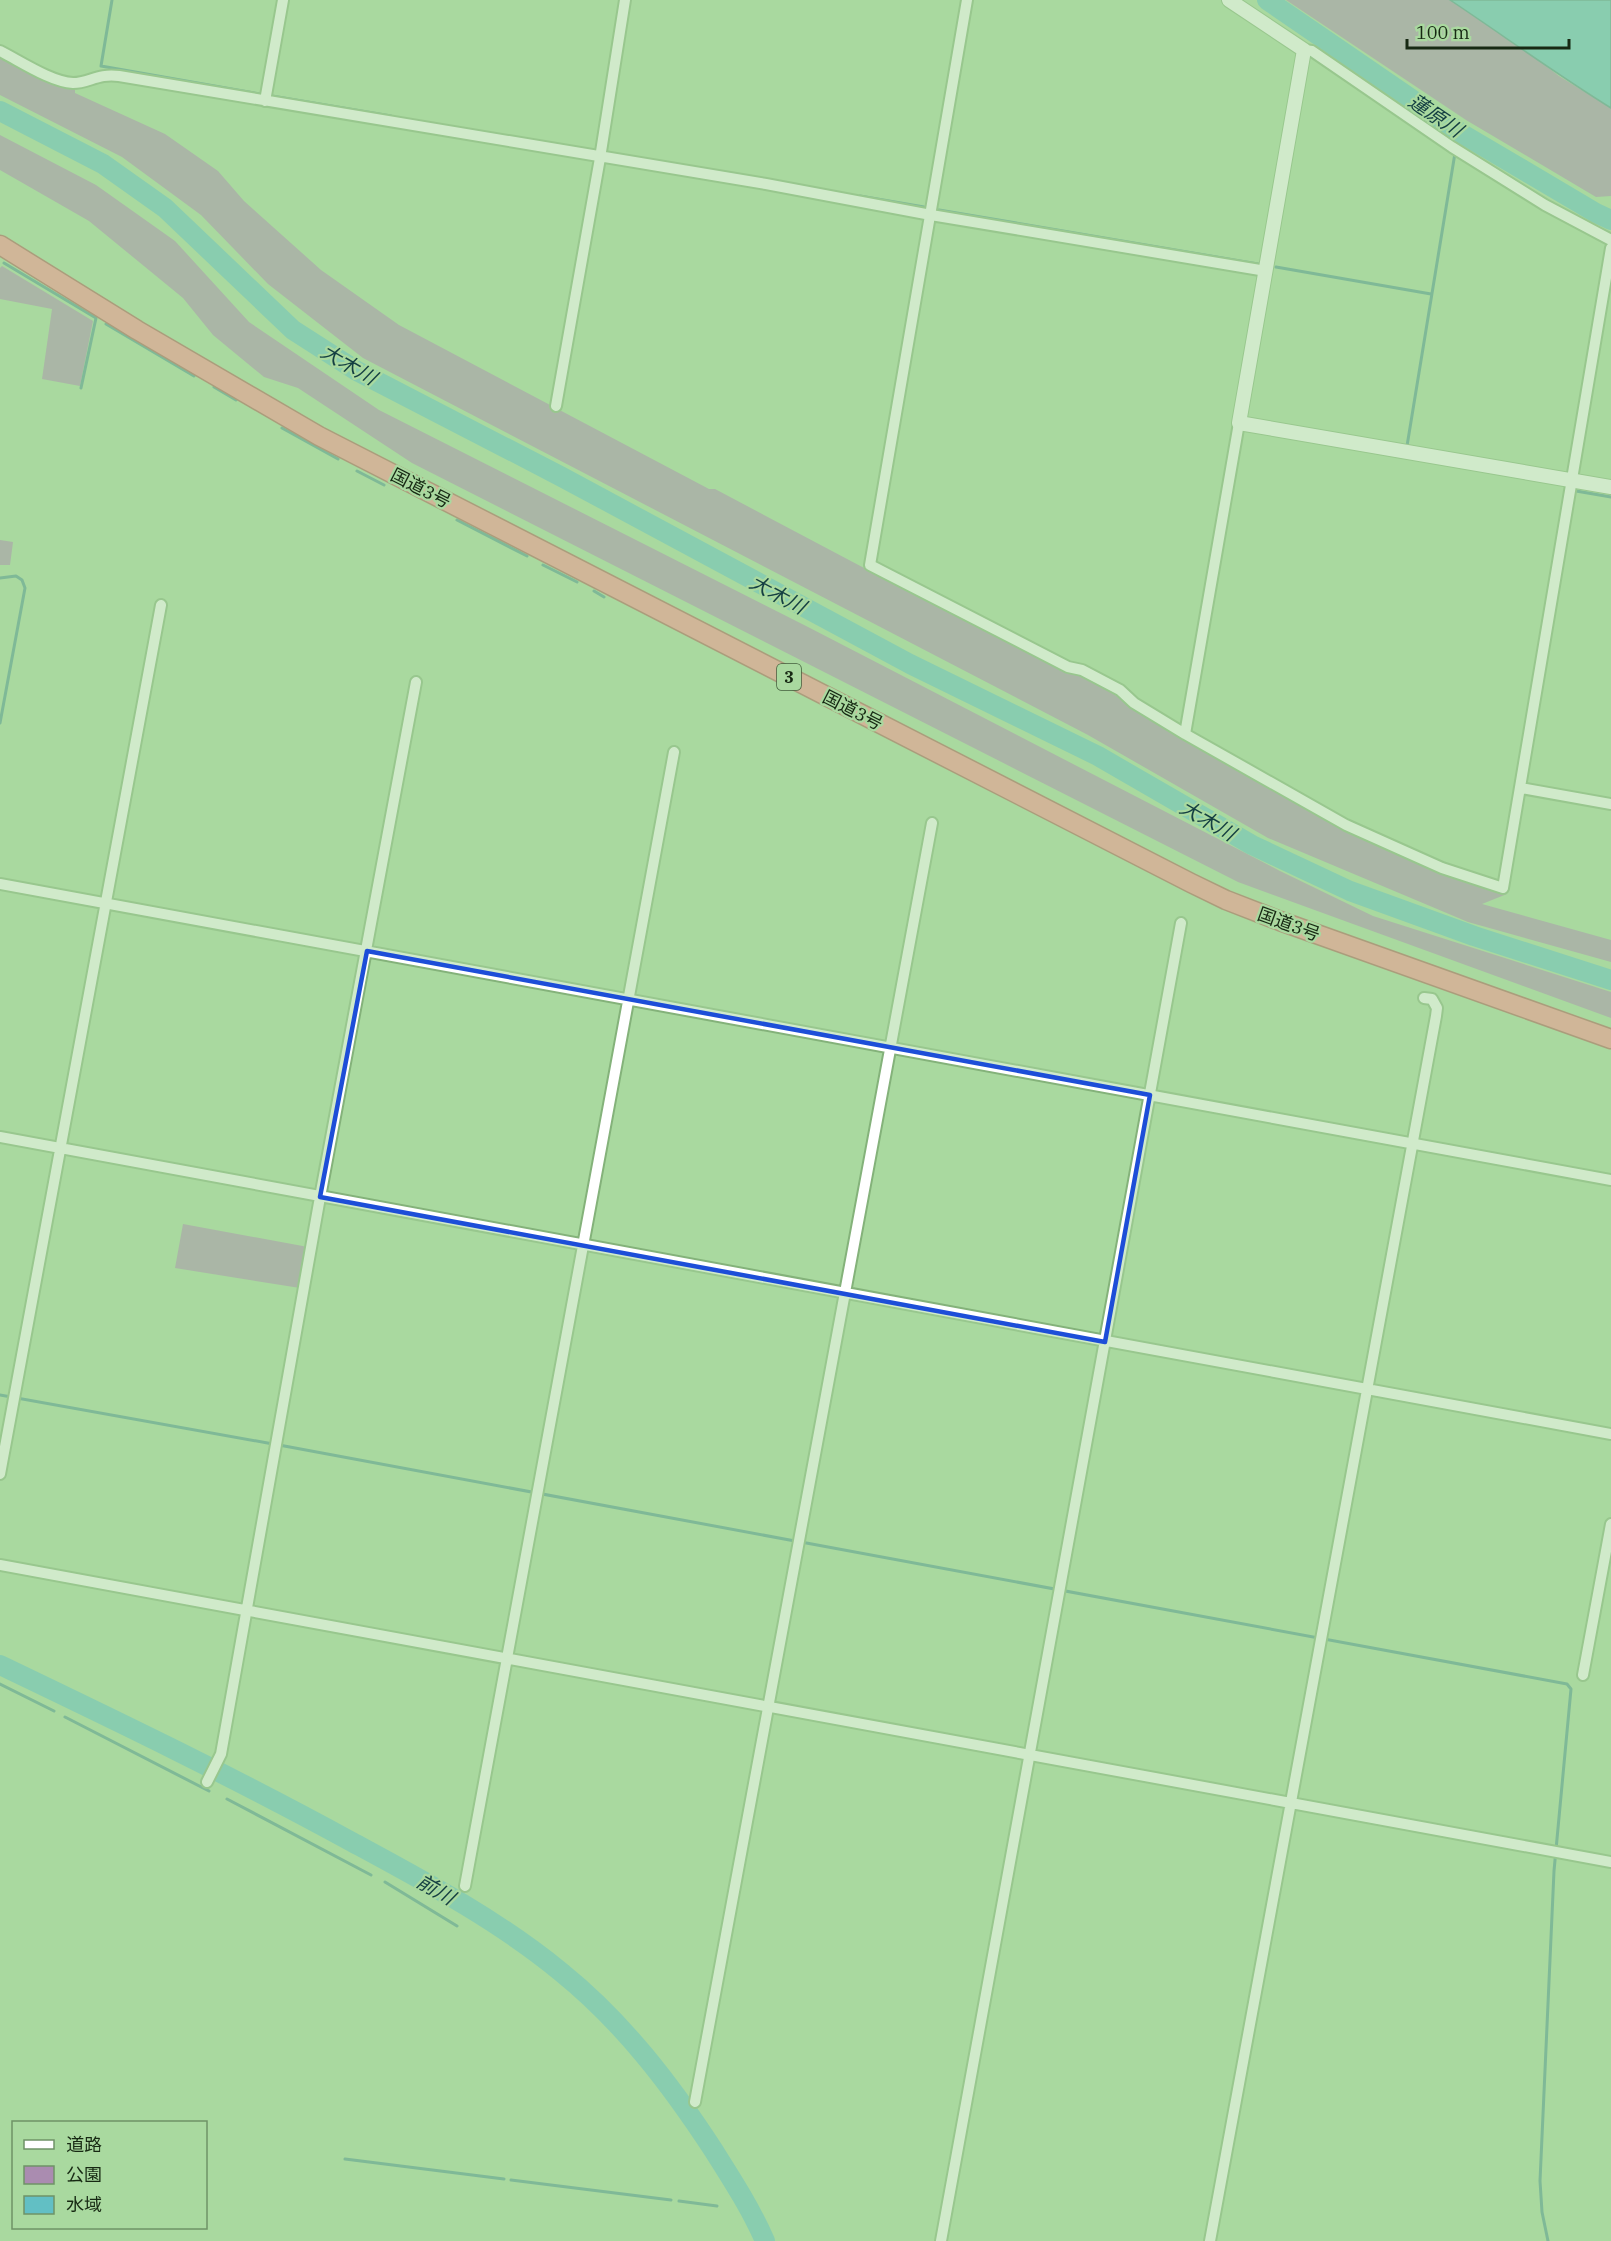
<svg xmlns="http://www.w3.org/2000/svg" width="1611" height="2241" font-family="'IBM Plex Serif','Noto Sans JP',serif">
  <rect width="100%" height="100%" fill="#a9d99f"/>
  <path fill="#aa8cb0" d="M1286,0H1450L1527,51L1559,76L1611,108V196L1596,197L1466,120Z
    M0,56L75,87V93L165,134L218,171L244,201L321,270L399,325L709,489H715L866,569L1089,679L1182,736L1437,870L1507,894L1482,904L1611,940V962L1468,922L1268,838L1088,735L363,358L268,284L201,215L122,157L0,95Z
    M0,135L96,185L175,241L249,322L379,410L808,627L1280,871L1373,916L1611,992V1018L1238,882L412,463L298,388L264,377L213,335L183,298L89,221L0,170Z
    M2,266L93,321L80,386L42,379L52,309L0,299V268Z
    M0,540L13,542L10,565H0Z
    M183,1224L308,1247L300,1288L175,1268Z"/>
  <path fill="#62bfc4" stroke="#4c928f" stroke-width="1.5" d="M1450,0H1611V108C1556,74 1504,36 1450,0Z"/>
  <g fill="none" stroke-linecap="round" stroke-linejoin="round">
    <path stroke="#4c928f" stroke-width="3" d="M112,0L101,66L260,94
      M272,96L391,116
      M1458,143L1464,135
      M860,196L924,207
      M939,210L1258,264
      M4,263L96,318L81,388
      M1276,267L1431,294
      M106,324L194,376
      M214,387L236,400
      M282,428L338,459
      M1407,446L1455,153
      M357,471L384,485
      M1576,491L1611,497
      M457,520L527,556
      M543,565L577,582
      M0,578L16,576L22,580L25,588L0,723
      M594,591L604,597
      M0,1395L273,1444
      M279,1445L795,1541
      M801,1542L1567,1684L1571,1689L1554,1871L1540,2181L1542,2212L1548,2241
      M0,1684L54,1711
      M65,1717L209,1791
      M227,1799L371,1875
      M385,1882L457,1926
      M345,2159L504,2179
      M511,2180L671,2200
      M679,2201L717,2206"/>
    <path stroke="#62bfc4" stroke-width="20" d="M1267,0L1464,135L1596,213L1611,220
      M0,111L103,164L165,208L293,330L357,371L560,476L910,664L1098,756L1252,845L1350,891L1474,936L1611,980
      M0,1665C119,1722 237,1779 352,1842C424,1881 498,1920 561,1972C623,2022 671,2085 714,2151C733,2181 751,2209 765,2241"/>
    <defs>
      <path id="minor" d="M967,0L870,565L1068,667L1082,670L1120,690L1134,703L1185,734L1346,825L1442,868L1503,888L1611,248
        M1304,50L1312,51L1452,147L1545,205L1611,240
        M0,51C20,61 51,82 73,83C89,83 98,73 119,76L766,184L931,215L1266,271
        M265,101L283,0
        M556,406L600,158L625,0
        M1185,734L1239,423
        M1521,788L1611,804
        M0,884L1611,1180
        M0,1137L1611,1434
        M0,1474L161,605
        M0,1565L1611,1862
        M1583,1675L1611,1524
        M207,1782L221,1754L320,1197L416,682
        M465,1886L674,752
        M695,2102L932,823
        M941,2241L1181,923
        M1210,2241L1436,1016L1437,1008L1432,999L1424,998"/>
      <path id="tertiary" d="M1229,0L1304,50L1239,423L1611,487"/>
      <path id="trunk" d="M0,245L137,330L319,436L1191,883L1226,900L1280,921L1611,1039"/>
    </defs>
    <use href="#minor" stroke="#84b27a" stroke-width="14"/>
    <use href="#tertiary" stroke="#84b27a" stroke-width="16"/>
    <use href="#trunk" stroke="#ad5653" stroke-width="21"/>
    <use href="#minor" stroke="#fff" stroke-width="10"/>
    <use href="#tertiary" stroke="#fff" stroke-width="14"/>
    <use href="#trunk" stroke="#fe8c90" stroke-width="18"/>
  </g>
  <path d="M0 0H1611V2241H0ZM367,951L1150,1095L1105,1342L320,1197Z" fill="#a9d99f" fill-opacity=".55" fill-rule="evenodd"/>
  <path fill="none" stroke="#1d4ed8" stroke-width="4.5" stroke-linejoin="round" d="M367,951L1150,1095L1105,1342L320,1197Z"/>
  <g text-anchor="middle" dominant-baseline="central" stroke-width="4.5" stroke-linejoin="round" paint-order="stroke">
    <rect fill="#a9d99f" stroke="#435e3d" stroke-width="1.5" x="777" y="664" width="24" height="26" rx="4.5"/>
    <g font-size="16" font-weight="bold" fill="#172913">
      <text x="789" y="677">3</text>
    </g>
    <g font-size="18" fill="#172913" stroke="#a9d99f">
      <text transform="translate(421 488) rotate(27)">国道3号</text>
      <text transform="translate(853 710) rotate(27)">国道3号</text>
      <text transform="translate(1289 924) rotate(20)">国道3号</text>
    </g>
    <g font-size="20" font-style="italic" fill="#143f42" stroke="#a9d99f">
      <text transform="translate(1436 115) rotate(34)">蓮原川</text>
      <text transform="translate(349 364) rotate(30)">大木川</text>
      <text transform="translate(778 594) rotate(28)">大木川</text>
      <text transform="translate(1208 820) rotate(30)">大木川</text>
      <text transform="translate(436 1889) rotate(30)">前川</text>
    </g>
  </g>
  <rect x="12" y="2121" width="195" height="108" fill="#a9d99f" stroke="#6f9367" stroke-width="1.5"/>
  <rect x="24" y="2140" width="30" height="9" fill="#ffffff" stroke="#6f9367" stroke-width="1.5"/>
  <text x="66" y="2151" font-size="18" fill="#172913">道路</text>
  <rect x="24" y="2166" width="30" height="18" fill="#aa8cb0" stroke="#6f9367" stroke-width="1.5"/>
  <text x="66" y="2181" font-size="18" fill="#172913">公園</text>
  <rect x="24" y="2196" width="30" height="18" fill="#62bfc4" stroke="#6f9367" stroke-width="1.5"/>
  <text x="66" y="2211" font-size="18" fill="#172913">水域</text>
  <path d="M1407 39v9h162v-9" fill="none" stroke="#172913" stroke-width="3"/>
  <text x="1416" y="39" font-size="18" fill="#172913" stroke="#a9d99f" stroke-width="4.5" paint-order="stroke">100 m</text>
</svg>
